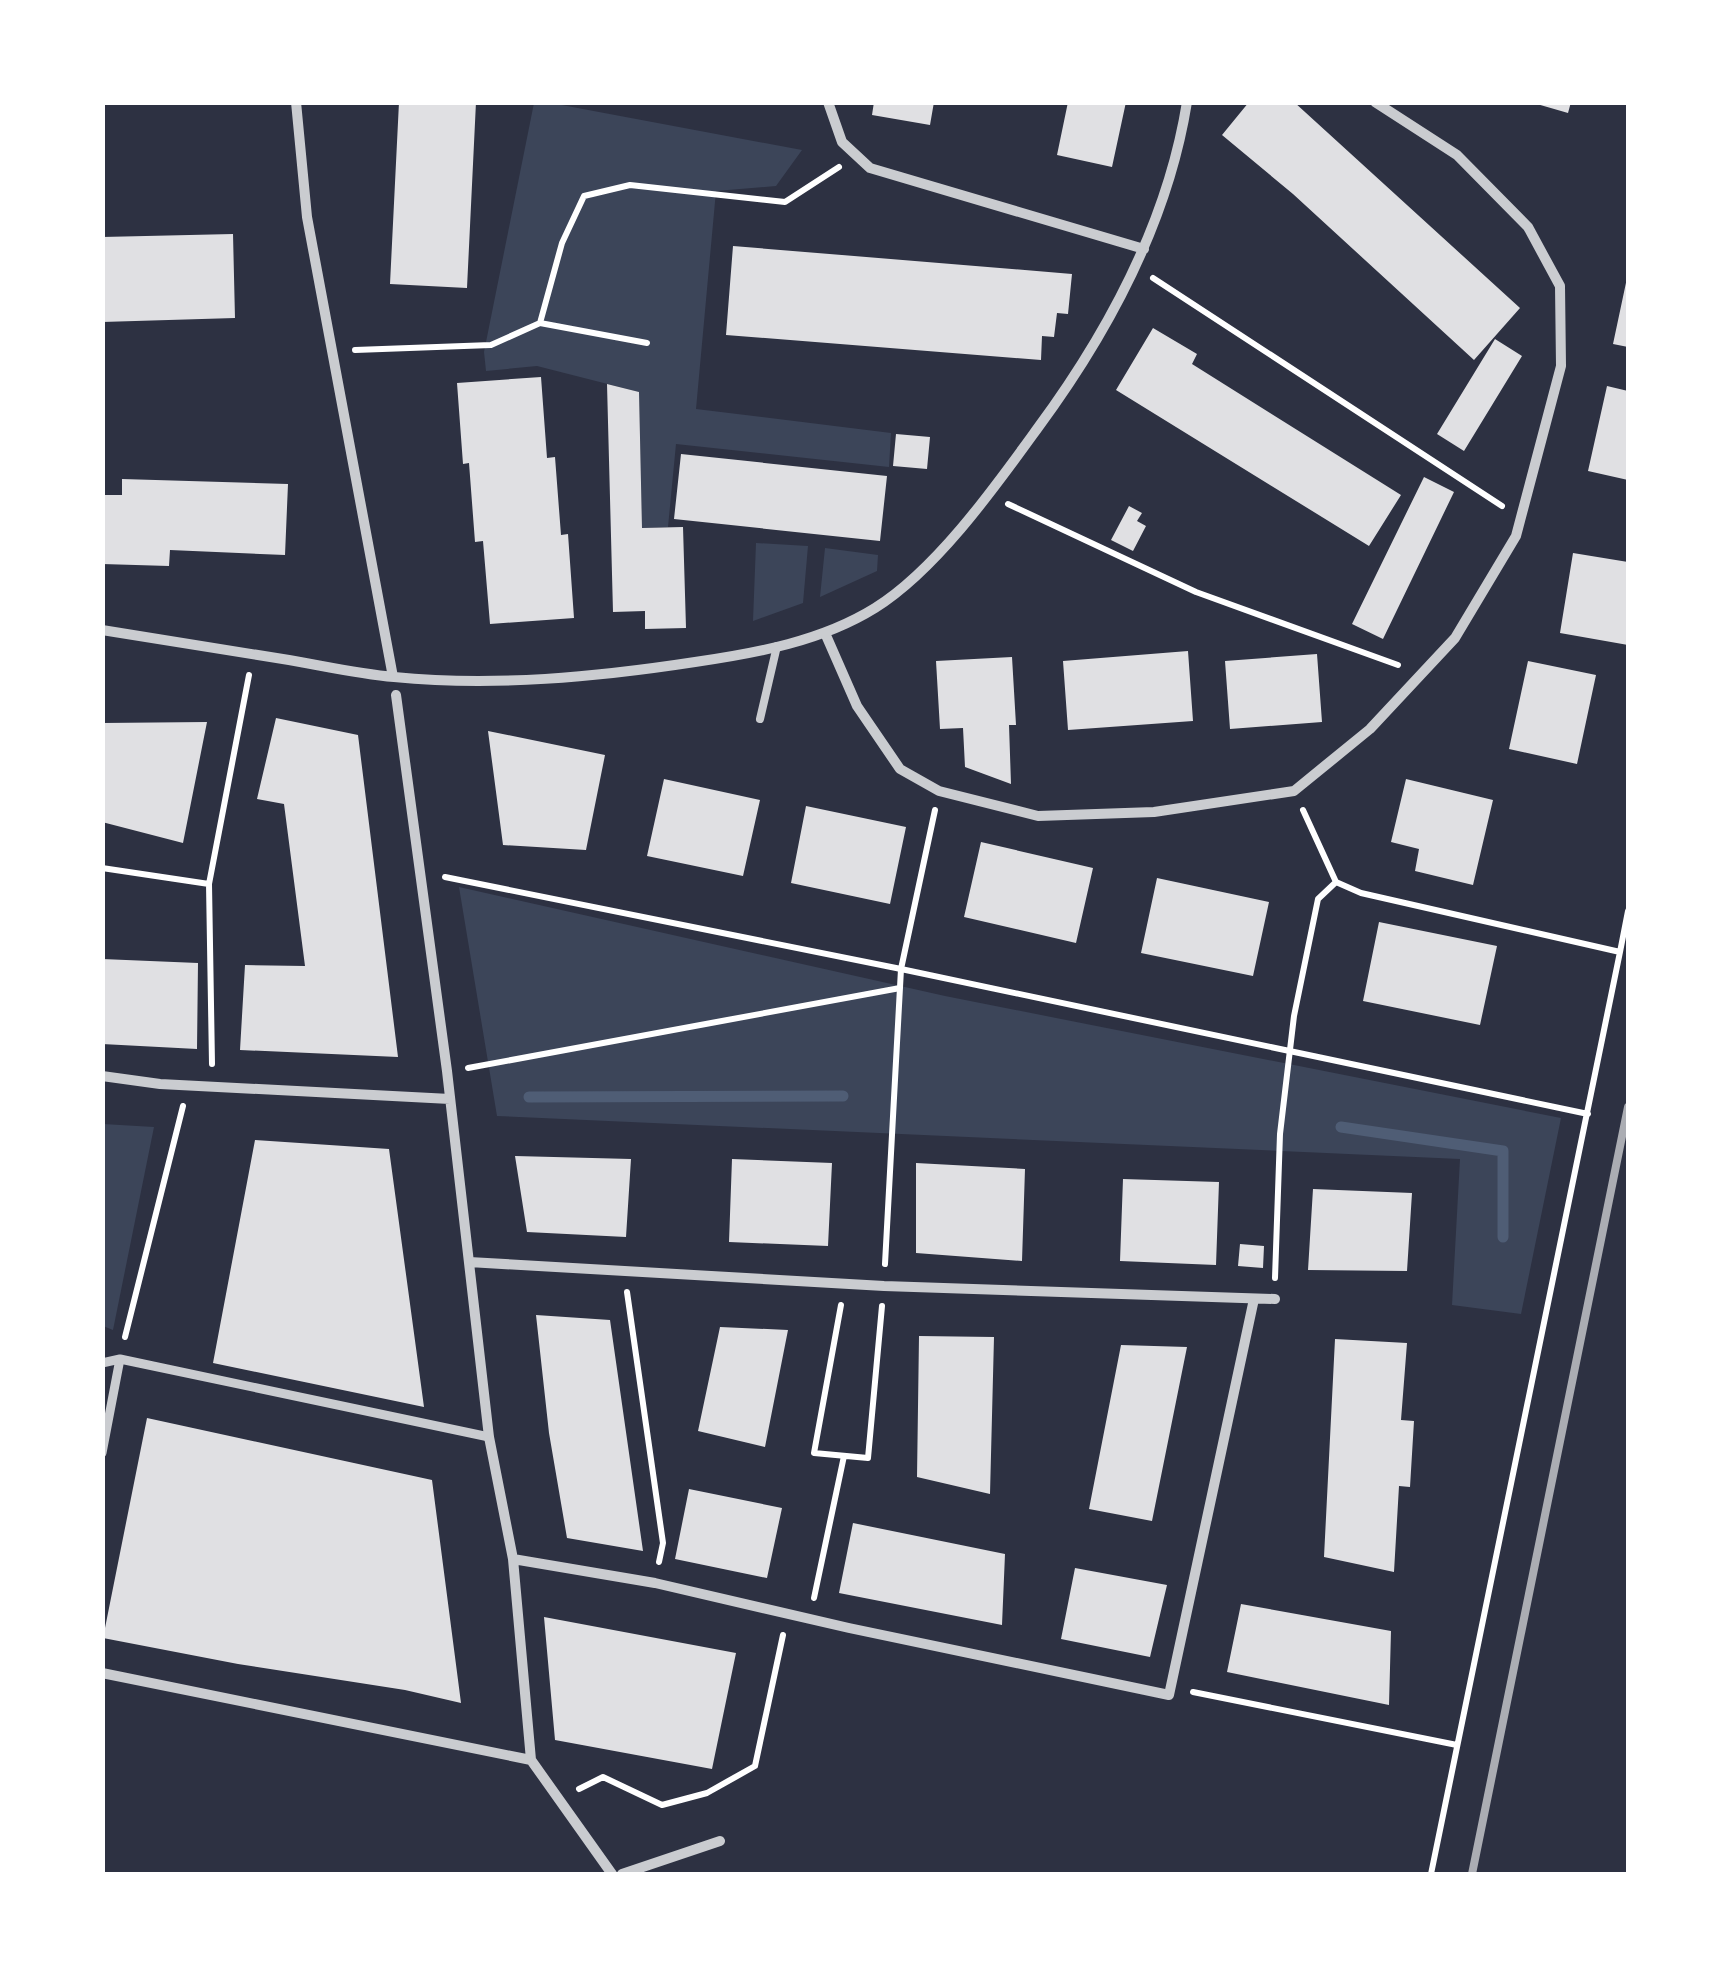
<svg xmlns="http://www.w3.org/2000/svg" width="1731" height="1977" font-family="Overpass,sans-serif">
  <rect width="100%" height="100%" fill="#2d3142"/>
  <path fill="#3c4559" d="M534,103H551L802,150L776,186L716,191L696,409L891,433L889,467L676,444L668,527L642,528L639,392L537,366L486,371L484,352Z
    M756,543L808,546L803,603L753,621Z
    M825,548L878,555L877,571L820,597Z
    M459,887L945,996L1561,1118L1521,1314L1452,1305L1460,1159L497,1116Z
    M103,1124L154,1127L113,1330L103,1326Z"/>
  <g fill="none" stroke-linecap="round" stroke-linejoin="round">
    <path stroke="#4f5d75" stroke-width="11" d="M529,1097L843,1096
      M1341,1127L1503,1151V1237"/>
  </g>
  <path fill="#e0e0e3" d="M399,102H476L467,288L390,284Z
    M874,102H934L930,125L872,115Z
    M1068,102H1126L1112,167L1057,155Z
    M1249,102H1294L1520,308L1474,360L1293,194L1222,135Z
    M1530,102H1571L1568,113Z
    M233,234L235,318L102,322V237Z
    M733,246L1072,274L1068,314L1057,313L1054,337L1042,336L1041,360L726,335Z
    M1627,278H1628V347L1613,344Z
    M1153,328L1197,354L1192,364L1401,495L1369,546L1116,390Z
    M1495,339L1522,356L1464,451L1437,434Z
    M541,377L547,458L555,457L561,535L568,534L574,618L490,624L483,541L475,542L469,463L463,464L457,383Z
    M607,384L639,392L642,528L683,527L686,628L645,629V611L613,612Z
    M1607,386L1628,391V480L1588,471Z
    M896,434L930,437L927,469L893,466Z
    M681,454L887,476L880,541L674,519Z
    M1424,477L1454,492L1383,639L1352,624Z
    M122,479L288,484L285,555L170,550L169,566L102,564V495H122Z
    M1129,506L1142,513L1137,521L1146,526L1133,551L1111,540Z
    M1573,553L1628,562V645L1560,633Z
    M1188,651L1193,721L1068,730L1063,661Z
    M1317,654L1322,722L1230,729L1225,661Z
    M1012,657L1016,725H1009L1011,784L965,767L963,728L940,729L936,661Z
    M1528,661L1596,675L1577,764L1509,749Z
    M276,718L358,735L398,1057L240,1050L245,965L305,966L284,804L257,799Z
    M207,722L183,843L102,822V723Z
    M488,731L605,755L586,850L503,845Z
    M664,779L760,800L743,876L647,856Z
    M1406,779L1493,800L1473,885L1415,871L1419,849L1391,842Z
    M806,806L906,827L890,904L791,883Z
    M981,842L1093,868L1076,943L964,917Z
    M1157,878L1269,902L1253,976L1141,953Z
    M1379,922L1497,946L1480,1025L1363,1001Z
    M102,959L198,963L197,1049L102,1044Z
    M255,1140L389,1149L424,1407L213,1363Z
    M515,1156L631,1159L626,1237L527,1232Z
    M732,1159L832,1163L828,1246L729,1242Z
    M916,1163L1025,1169L1022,1261L916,1253Z
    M1123,1179L1219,1182L1216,1265L1120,1261Z
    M1313,1189L1412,1193L1407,1271L1308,1270Z
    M1240,1244L1264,1246L1263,1268L1238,1266Z
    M536,1315L610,1320L643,1551L567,1538L549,1433Z
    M720,1327L788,1330L765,1447L698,1431Z
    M919,1336L994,1337L990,1494L917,1477Z
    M1335,1339L1407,1343L1401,1420L1414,1421L1410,1487L1399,1486L1394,1572L1324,1557Z
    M1121,1345L1187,1347L1152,1521L1089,1509Z
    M147,1418L432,1480L461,1703L405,1690L238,1664L103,1638Z
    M689,1489L782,1508L767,1578L675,1559Z
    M853,1523L1005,1554L1002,1625L839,1593Z
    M1075,1568L1167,1585L1150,1657L1061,1639Z
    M1241,1604L1391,1631L1389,1705L1227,1672Z
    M544,1617L736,1653L712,1769L555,1740Z"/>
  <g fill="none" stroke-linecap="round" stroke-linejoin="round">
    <path stroke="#fff" stroke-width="6" d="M1153,278L1502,506
      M540,323L647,343
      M355,350L491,345L540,323L562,243L584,196L630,185L785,202L839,167
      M1008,504L1196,592L1398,665
      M1303,810L1336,882L1361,893L1620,952L1431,1874
      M102,868L209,884
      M445,877L901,969L1588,1114
      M1620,952L1628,911
      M212,1064L209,884L249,675
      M468,1068L900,988
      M885,1264L901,969L935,810
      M1275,1278L1280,1134L1294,1016L1318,899L1336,882
      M627,1292L663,1543L659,1562
      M841,1305L814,1453L868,1458L882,1306
      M125,1337L183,1106
      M814,1598L844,1456
      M1193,1692L1457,1745
      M579,1789L603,1777L662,1805L707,1793L755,1766L783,1635"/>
    <path stroke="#caccd0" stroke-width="8" d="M760,719L777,646"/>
    <path stroke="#caccd0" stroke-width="9" d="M102,1363L120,1359
      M102,1453L120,1359L489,1437"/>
    <path stroke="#caccd0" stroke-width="10" d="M296,102L307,217L393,677
      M828,102L842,142L870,168L1144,249
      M102,630C165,640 227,650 289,660C324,666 359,674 394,677C494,687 597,677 695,662C757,653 822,641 875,608C936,570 995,487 1037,429C1108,333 1168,221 1187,102
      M825,633L857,706L900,769L939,791L1038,816L1154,812L1294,791L1370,729L1455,638L1516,536L1561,366L1560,286L1528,227L1457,155L1375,102
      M396,695L447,1071L489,1437L513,1559L531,1760L612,1874
      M102,1076L160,1084L450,1099
      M469,1262L884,1286L1275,1299
      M513,1559L655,1583L849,1628L1169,1695L1254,1299
      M102,1673L531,1760
      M622,1874L720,1841"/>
    <path stroke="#abadb3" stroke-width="8" d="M1472,1874L1628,1107"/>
  </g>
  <rect width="1731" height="1977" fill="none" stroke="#ffffff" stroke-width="210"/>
</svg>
